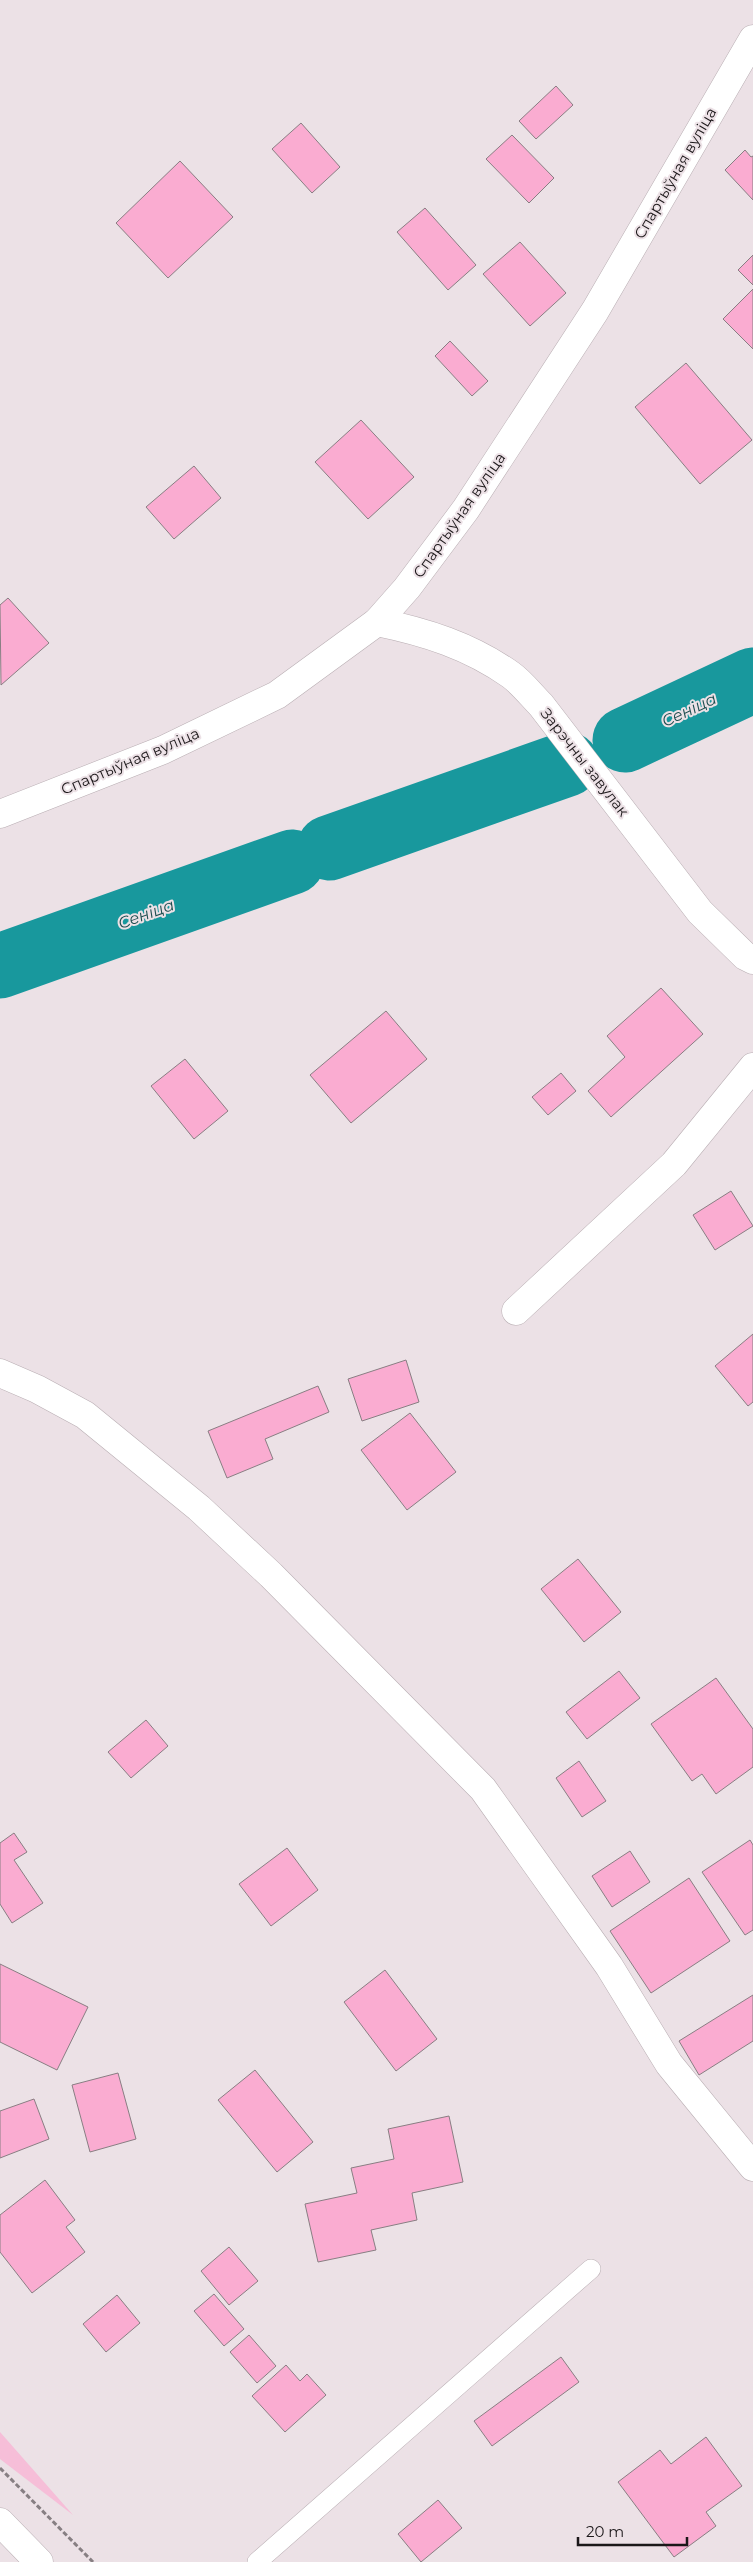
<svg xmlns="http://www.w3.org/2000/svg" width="753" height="2562" font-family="Montserrat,sans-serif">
  <rect width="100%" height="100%" fill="#ece1e6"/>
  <path fill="#f6bed8" d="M0,2432L73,2515L0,2459Z"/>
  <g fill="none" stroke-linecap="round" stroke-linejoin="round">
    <path stroke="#18989d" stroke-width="65" d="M625,740L753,680
      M329,848L567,764
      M0,966L292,862"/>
  </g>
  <path fill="#faacd1" stroke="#897e83" d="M556,86L573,105L536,139L519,121Z
    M301,123L340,167L312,193L272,149Z
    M512,135L554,178L529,203L486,159Z
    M745,150L751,157L753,156V200L725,170Z
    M180,161L233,217L168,278L116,223Z
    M425,208L476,265L448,290L397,232Z
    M520,242L566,293L530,326L483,274Z
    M753,255V285L738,270Z
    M753,289V349L723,319Z
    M450,341L488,381L472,396L435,356Z
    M686,363L752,440L700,484L635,407Z
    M361,420L414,477L368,519L315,462Z
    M194,466L221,498L174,539L146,507Z
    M8,598L49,643L1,685L0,605Z
    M661,988L703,1034L611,1117L588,1091L625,1057L607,1036Z
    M386,1011L427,1059L351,1123L310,1075Z
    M185,1059L228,1111L194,1139L151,1086Z
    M561,1073L576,1091L548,1115L532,1097Z
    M731,1191L753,1226L715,1250L693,1215Z
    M753,1334V1402L748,1406L715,1366Z
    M406,1360L419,1402L362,1421L348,1379Z
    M318,1386L329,1412L265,1439L273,1459L227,1478L208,1431Z
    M410,1413L456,1472L407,1510L361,1450Z
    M578,1559L621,1612L584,1642L541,1589Z
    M619,1671L640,1698L587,1739L566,1712Z
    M716,1678L753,1729V1767L716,1794L702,1774L692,1781L651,1724Z
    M146,1720L168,1746L131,1778L108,1752Z
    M579,1761L606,1801L582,1817L556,1778Z
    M14,1833L27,1852L14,1860L43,1903L12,1923L0,1904V1843Z
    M750,1840L753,1845V1930L745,1935L702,1872Z
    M287,1848L318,1890L271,1926L239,1884Z
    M630,1851L650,1882L612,1907L592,1876Z
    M689,1878L730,1941L651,1993L610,1931Z
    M0,1964L88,2007L57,2070L0,2042Z
    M385,1970L437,2039L396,2071L344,2002Z
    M753,1995V2041L699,2075L679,2041Z
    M255,2070L313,2142L277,2172L218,2100Z
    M118,2073L136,2139L90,2152L72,2085Z
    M34,2099L49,2139L0,2158V2111Z
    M449,2116L463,2182L412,2193L417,2220L371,2230L376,2250L318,2262L305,2204L357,2193L351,2168L394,2159L388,2129Z
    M45,2180L75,2220L66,2227L85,2252L32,2293L0,2252V2215Z
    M229,2247L258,2281L229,2305L201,2271Z
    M214,2294L244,2329L224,2346L194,2311Z
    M117,2295L140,2323L106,2352L83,2324Z
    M249,2335L276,2366L257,2383L230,2352Z
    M561,2357L579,2382L492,2446L474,2421Z
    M286,2365L300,2381L307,2374L326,2395L285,2432L252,2396Z
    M706,2437L742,2486L706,2512L716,2526L674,2557L618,2482L660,2450L671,2464Z
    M438,2500L462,2528L421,2562L398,2534Z"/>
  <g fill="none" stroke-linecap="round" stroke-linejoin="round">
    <defs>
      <path id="service" d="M257,2562L591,2269"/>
      <path id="minor" d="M377,622C426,632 470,646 511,675C522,683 532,696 541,705L700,912L745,956L753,960
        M516,1311L674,1164L753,1067
        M0,1373L37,1389L85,1415L199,1508L271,1575L483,1789L609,1966L669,2064L753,2167"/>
      <path id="tertiary" d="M0,814L163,750L277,695L377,622L407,588L466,509L595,311L753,39"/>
      <path id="trunk" d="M0,2522L39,2562"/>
    </defs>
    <use href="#service" stroke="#b9aeb3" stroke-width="20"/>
    <use href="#minor" stroke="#b9aeb3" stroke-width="29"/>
    <use href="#tertiary" stroke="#b9aeb3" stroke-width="29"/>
    <use href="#trunk" stroke="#b9aeb3" stroke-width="29"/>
    <path stroke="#877f83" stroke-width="3" stroke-dasharray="5 2.5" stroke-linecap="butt" d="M0,2468L93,2562"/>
    <use href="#service" stroke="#fff" stroke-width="19"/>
    <use href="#minor" stroke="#fff" stroke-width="28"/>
    <use href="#tertiary" stroke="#fff" stroke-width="28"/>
    <use href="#trunk" stroke="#fff" stroke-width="28"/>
  </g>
  <g text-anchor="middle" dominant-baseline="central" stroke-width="4" stroke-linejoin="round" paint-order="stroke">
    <g font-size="15" fill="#1b1719" stroke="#ece1e6">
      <text transform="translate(675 173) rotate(-60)">Спартыўная вуліца</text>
      <text transform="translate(459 515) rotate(-55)">Спартыўная вуліца</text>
      <text transform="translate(130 761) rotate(-23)">Спартыўная вуліца</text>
      <text transform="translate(585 762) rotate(52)">Зарэчны завулак</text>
    </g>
    <g font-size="16" font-style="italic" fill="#1d4e50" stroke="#ece1e6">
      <text transform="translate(689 710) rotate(-25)">Сеніца</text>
      <text transform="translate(146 914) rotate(-20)">Сеніца</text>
    </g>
  </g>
  <path d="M578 2537v8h109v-8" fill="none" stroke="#1b1719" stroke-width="2.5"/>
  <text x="586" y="2537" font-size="15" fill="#1b1719" stroke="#ece1e6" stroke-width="4" paint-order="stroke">20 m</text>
</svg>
